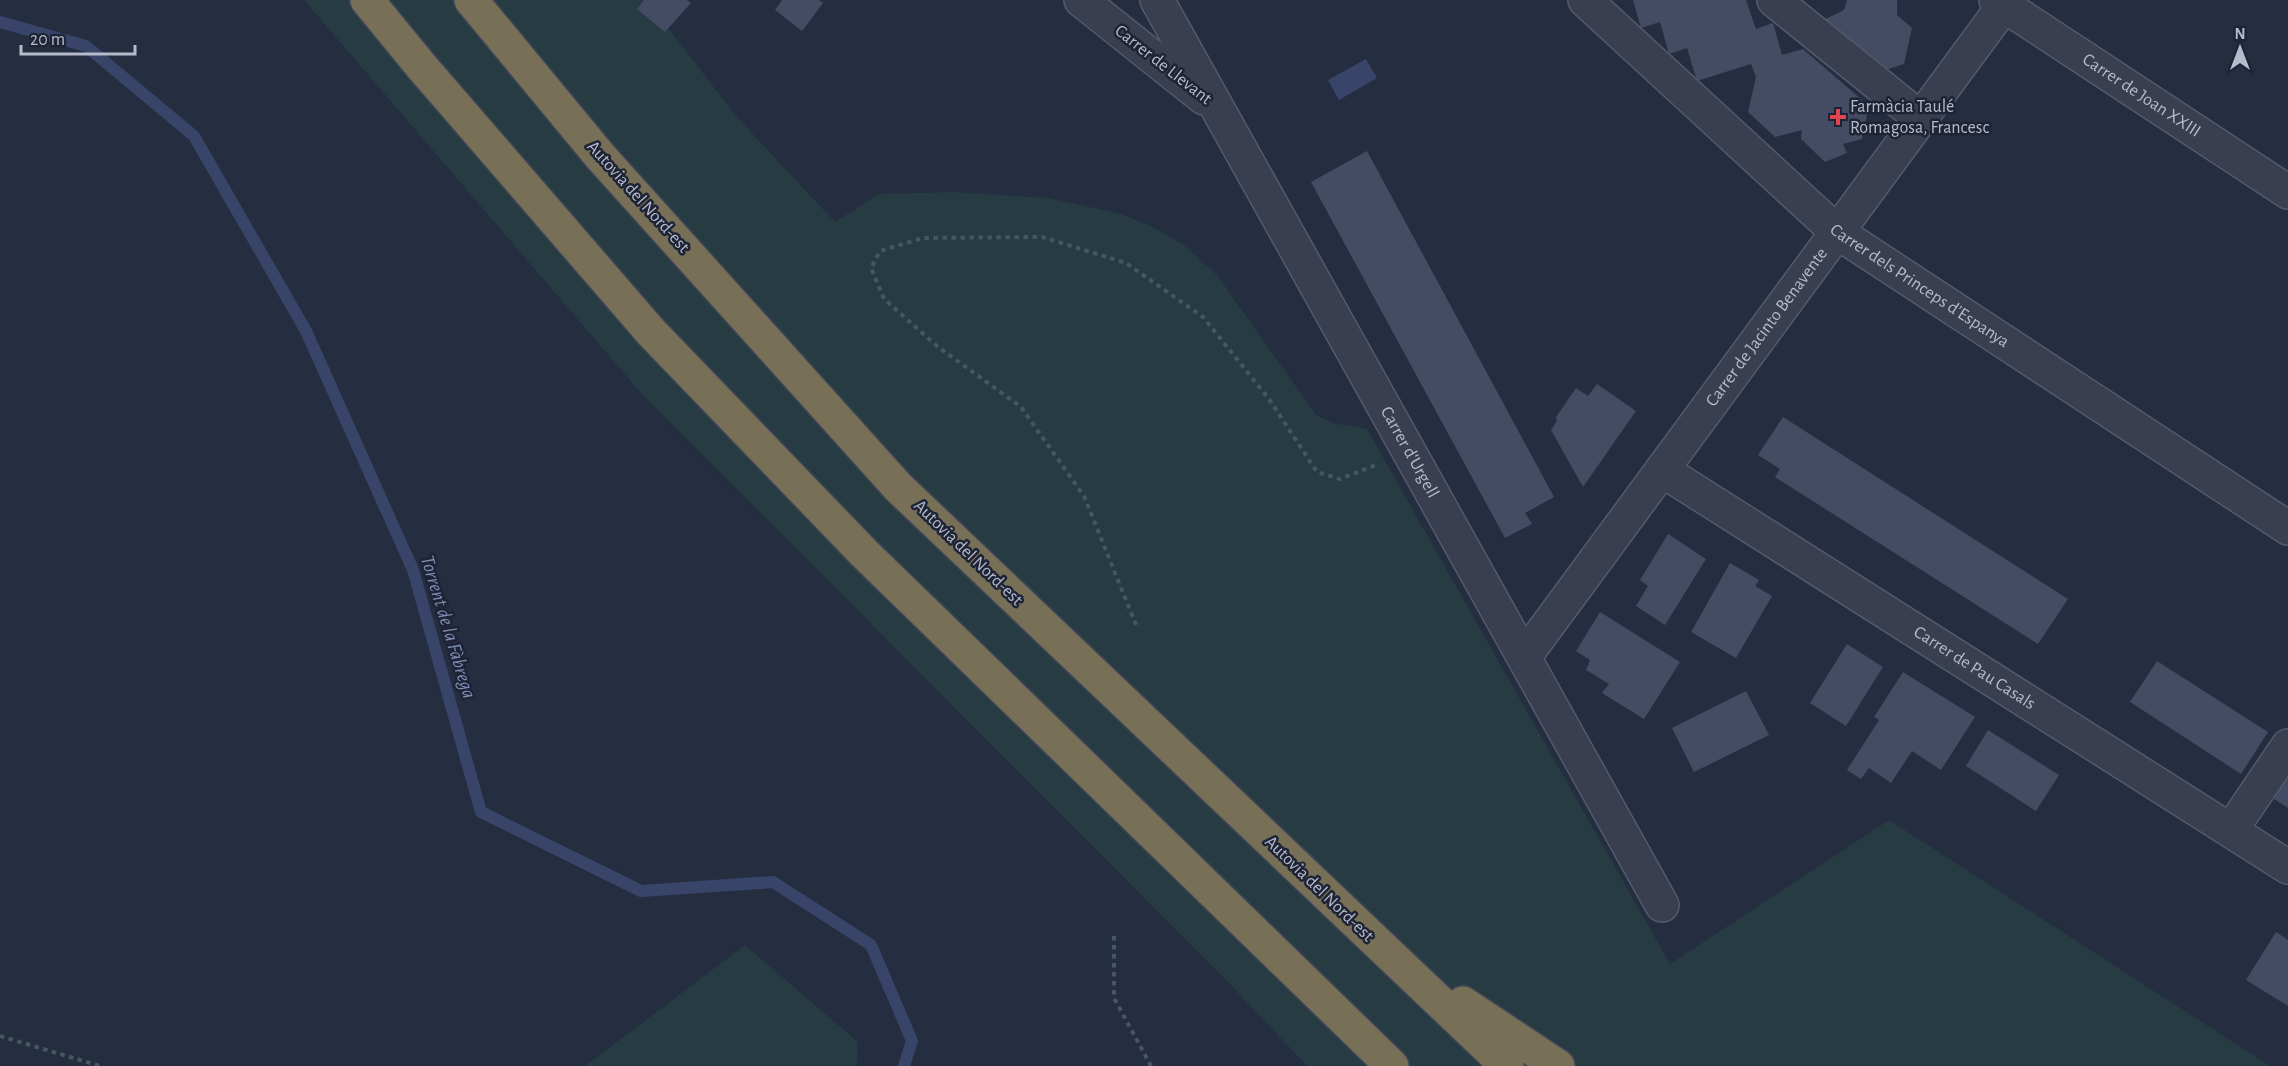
<svg xmlns="http://www.w3.org/2000/svg" width="2288" height="1066" font-family="'Alegreya Sans',sans-serif">
  <rect width="100%" height="100%" fill="#252d41"/>
  <path fill="#273b42" d="M304,0H647L735,115L835,222L879,194L954,192L1049,198L1121,214L1151,226L1184,245L1217,275L1316,415L1333,423L1367,429L1670,964L1889,820L2270,1066H1307L1224,978L641,393Z
    M745,945L858,1042L857,1066H585Z"/>
  <path fill="#384568" d="M1366,59L1377,78L1339,100L1328,80Z"/>
  <g fill="none" stroke-linecap="round" stroke-linejoin="round">
    <path stroke="#384568" stroke-width="12" d="M0,22L86,46L194,136L306,331L413,570L481,812L641,891L773,882L871,945L912,1041L904,1066"/>
  </g>
  <path fill="#444c63" d="M644,0H687L691,3L665,32L637,9Z
    M782,0H819L823,3L802,31L775,10Z
    M1633,0H1746L1756,29L1773,23L1782,55L1803,49L1869,106L1862,139L1843,144L1847,153L1825,162L1801,139L1802,130L1775,137L1748,112L1756,77L1751,64L1697,81L1687,48L1669,54L1660,22L1641,28Z
    M1847,0H1897V15L1912,28L1904,64L1876,73L1819,22L1844,10Z
    M1367,151L1554,497L1525,513L1532,524L1505,538L1311,182Z
    M1597,384L1636,411L1583,487L1551,430L1557,421L1556,417L1576,388L1588,396Z
    M1783,417L2068,599L2038,644L1775,477L1780,469L1758,455Z
    M1668,534L1706,559L1665,625L1636,606L1648,586L1640,580Z
    M1730,563L1759,580L1755,586L1772,596L1736,658L1691,632Z
    M1600,612L1680,662L1644,719L1602,693L1609,684L1586,670L1590,660L1576,651Z
    M1847,644L1883,667L1846,726L1810,703Z
    M2157,661L2268,732L2241,774L2130,702Z
    M1903,672L1975,717L1941,770L1912,751L1891,783L1869,768L1861,779L1847,770L1879,720L1874,717Z
    M1746,691L1769,735L1694,772L1672,728Z
    M1988,730L2059,775L2036,811L1966,766Z
    M2288,772V808L2271,797Z
    M2276,932L2288,940V1006L2246,980Z"/>
  <g fill="none" stroke-linecap="round" stroke-linejoin="round">
    <defs>
      <g id="minor">
        <path d="M1081,0L1204,98"/>
        <path id="s1" d="M1157,0L1662,905"/>
        <path id="s2" d="M1585,0L1837,232L2288,528"/>
        <path d="M1774,0L1920,118"/>
        <path id="s3" d="M1996,0L2288,192"/>
        <path id="s4" d="M1662,470L2288,867"/>
        <path id="s5" d="M1525,656L2008,0"/>
        <path d="M2231,830L2288,746"/>
      </g>
      <path id="highway" d="M367,0L422,67L651,332L864,553L1392,1066
        M471,0L600,156L898,487L1507,1066
        M1463,1003L1558,1066"/>
    </defs>
    <use href="#minor" stroke="#545a6b" stroke-width="36"/>
    <use href="#highway" stroke="#414758" stroke-width="36"/>
    <path stroke="#45585f" stroke-width="4" stroke-dasharray="4.5 4.5" stroke-linecap="butt" d="M1136,625L1084,496L1021,407L937,346L884,299L871,268L880,251L923,238L1042,237L1126,263L1203,317L1269,399L1317,472L1340,479L1376,465
      M1114,936V998L1151,1066
      M0,1036L100,1066"/>
    <use href="#minor" stroke="#393f51" stroke-width="33"/>
    <use href="#highway" stroke="#776f56" stroke-width="33"/>
  </g>
  <path fill="#e0444e" stroke="#1e2436" stroke-width="2" d="M1835 108h6v6h6v6h-6v6h-6v-6h-6v-6h6z"/>
  <g text-anchor="middle" dominant-baseline="central" stroke-width="5" stroke-linejoin="round" paint-order="stroke">
    <g font-size="18" fill="#b6bbcb" stroke="#1e2436">
      <text transform="translate(1163 65) rotate(38)">Carrer de Llevant</text>
      <text stroke="none"><textPath href="#s3" startOffset="174">Carrer de Joan XXIII</textPath></text>
      <text transform="translate(638 197) rotate(48)">Autovia del Nord-est</text>
      <text stroke="none"><textPath href="#s2" startOffset="441">Carrer dels Princeps d'Espanya</textPath></text>
      <text stroke="none"><textPath href="#s5" startOffset="408">Carrer de Jacinto Benavente</textPath></text>
      <text stroke="none"><textPath href="#s1" startOffset="518">Carrer d'Urgell</textPath></text>
      <text transform="translate(968 553) rotate(44)">Autovia del Nord-est</text>
      <text stroke="none"><textPath href="#s4" startOffset="370">Carrer de Pau Casals</textPath></text>
      <text transform="translate(1319 889) rotate(44)">Autovia del Nord-est</text>
    </g>
    <g font-size="18" fill="#b6bbcb" stroke="#1e2436" text-anchor="start">
      <text x="1850" y="107">Farmàcia Taulé<tspan x="1850" dy="21">Romagosa, Francesc</tspan></text>
    </g>
    <g font-size="20" font-style="italic" fill="#7d8cb2" stroke="#1e2436">
      <text transform="translate(448 627) rotate(73)">Torrent de la Fàbrega</text>
    </g>
  </g>
  <g transform="translate(2240 48)" stroke="#1e2436" stroke-width="4.5" paint-order="stroke">
  <path d="M0-4.5L10 22L0 15L-10 22Z" fill="#b6bbcb"/>
  <text y="-9" font-size="16" font-weight="bold" text-anchor="middle" fill="#b6bbcb">N</text>
  </g>
  <path d="M21 45v9h114v-9" fill="none" stroke="#b6bbcb" stroke-width="3"/>
  <text x="30" y="45" font-size="18" fill="#b6bbcb" stroke="#1e2436" stroke-width="4.5" paint-order="stroke">20 m</text>
</svg>
